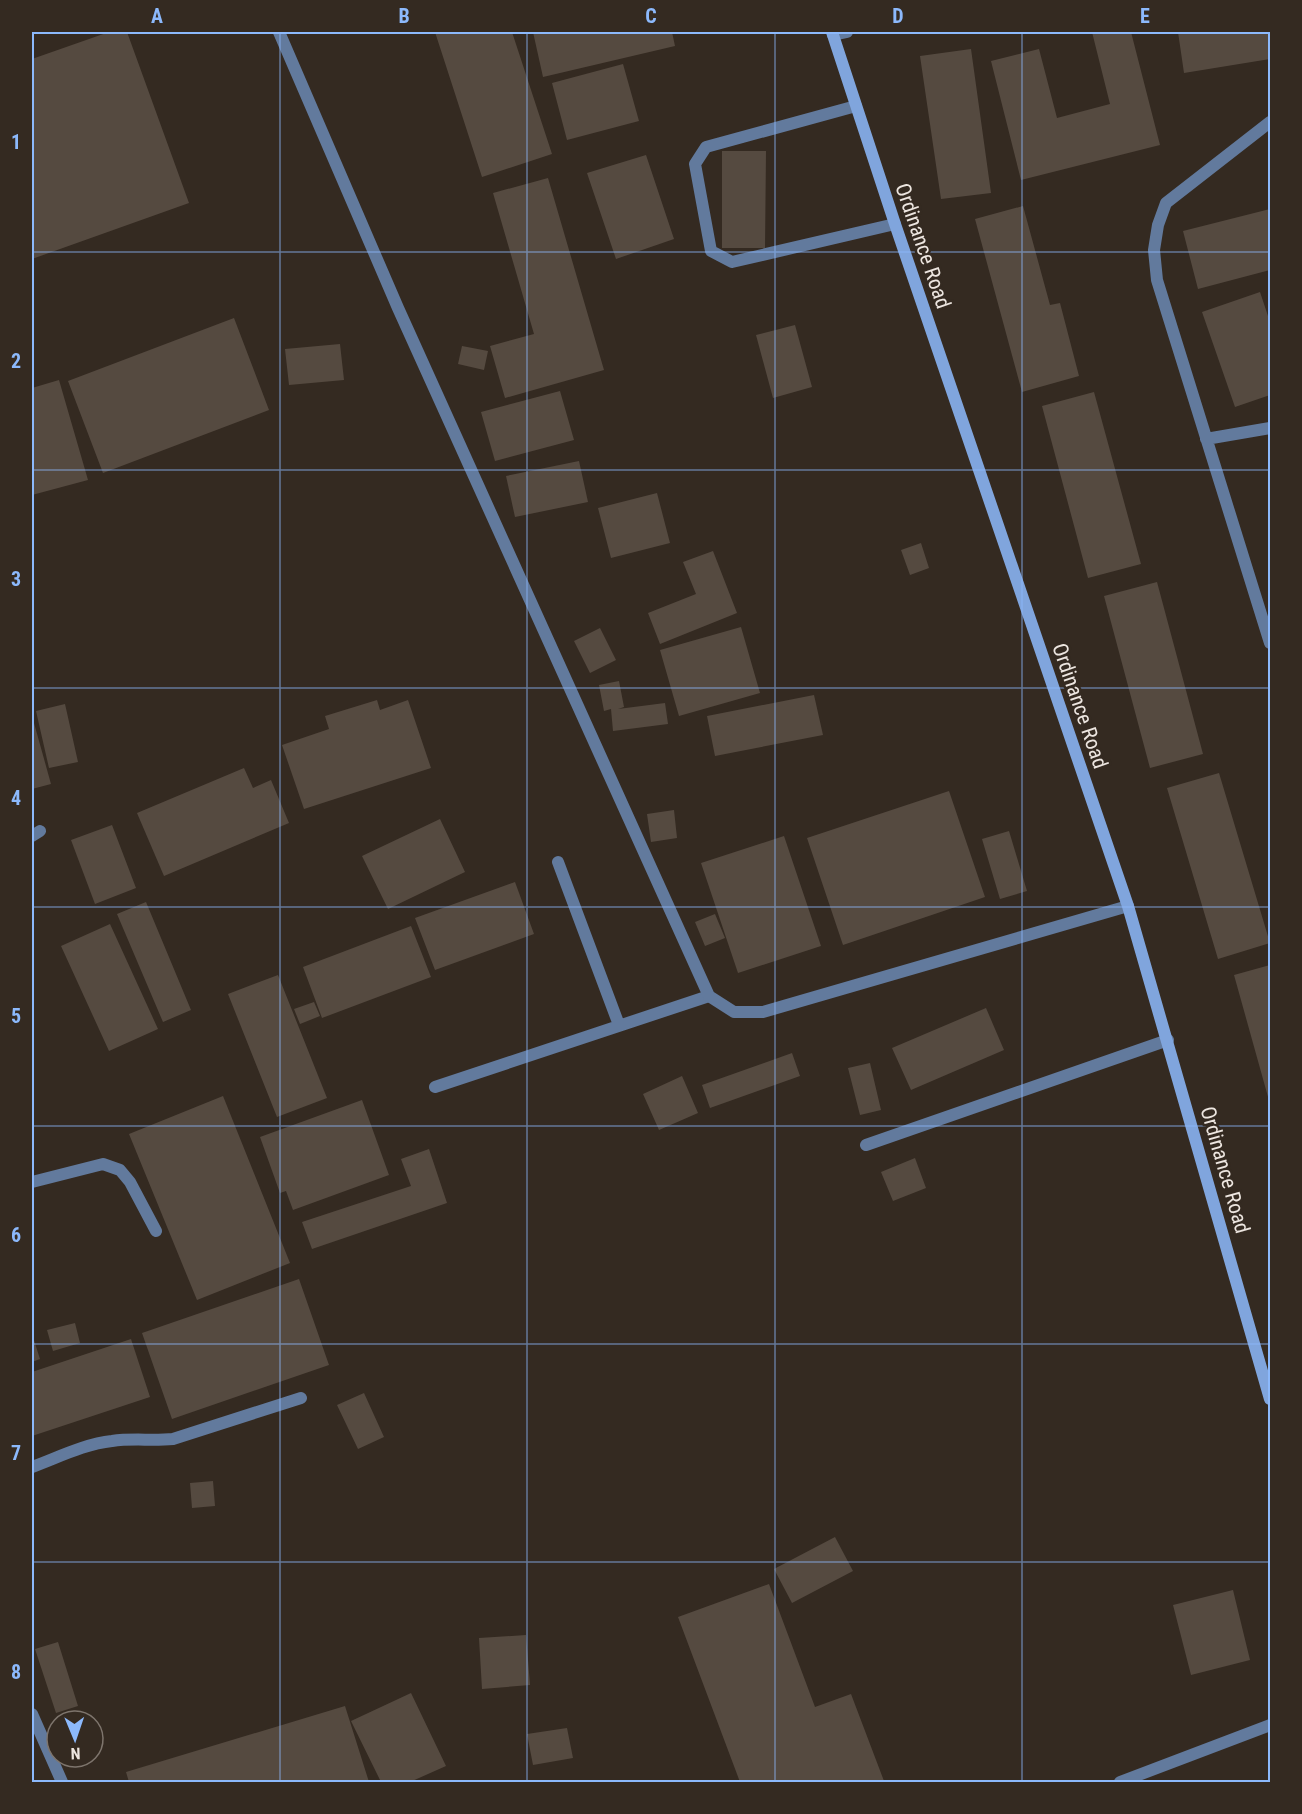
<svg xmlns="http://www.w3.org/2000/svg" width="1302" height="1814" font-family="'Roboto Condensed',sans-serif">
  <rect width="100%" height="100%" fill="#342a21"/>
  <path fill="#554a40" d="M109,32H127L189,203L32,259V59Z
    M435,32H512L552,154L482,177Z
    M533,32H672L675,46L543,77Z
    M1092,32H1131L1160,145L1021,180L991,61L1039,49L1057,118L1110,104Z
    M1178,32H1270V59L1184,73Z
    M971,49L991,193L941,199L920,56Z
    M623,64L639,121L567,140L552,83Z
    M722,151H766L765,248H722Z
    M646,155L674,239L616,259L587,173Z
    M548,178L604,370L505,398L490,346L534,334L493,193Z
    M1023,206L1050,305L1060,303L1079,376L1022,392L975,219Z
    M1270,209V270L1198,289L1183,231Z
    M1260,292L1270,322V395L1235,407L1202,312Z
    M234,318L269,410L103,473L68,381Z
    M795,325L812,387L773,398L756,335Z
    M340,344L344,380L289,385L285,349Z
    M462,346L488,351L484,370L458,364Z
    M59,380L88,480L32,495V388Z
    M560,391L574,440L495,461L481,412Z
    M1094,392L1141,564L1088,578L1042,406Z
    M579,461L588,502L515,517L506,476Z
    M657,493L670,543L611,558L598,508Z
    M921,543L929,568L910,575L901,550Z
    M713,551L737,613L660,644L648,613L696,594L683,562Z
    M1157,582L1203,754L1150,768L1104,596Z
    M741,627L760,693L679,716L660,650Z
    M600,628L616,660L590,673L574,641Z
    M619,681L624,707L618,709L665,703L668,724L613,731L611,709L604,711L599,685Z
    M814,695L823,735L715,756L707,716Z
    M377,700L380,710L408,700L431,768L304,809L282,745L329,729L325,716Z
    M65,704L78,762L49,768L36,711Z
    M32,723H34L51,784L32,789Z
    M244,768L253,788L271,780L289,823L164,876L137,813Z
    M1219,773L1270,943L1218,959L1167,788Z
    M949,791L985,897L843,945L807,838Z
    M674,810L677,838L651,842L647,814Z
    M440,819L465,872L388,909L362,856Z
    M112,825L136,888L95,904L71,840Z
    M1009,831L1027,891L1000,899L982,839Z
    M784,836L821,946L738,973L701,863Z
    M515,882L534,934L435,970L415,918Z
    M146,902L191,1010L163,1022L117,914Z
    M715,914L725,938L705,946L695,922Z
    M110,924L158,1029L109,1051L61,946Z
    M411,926L431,977L322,1018L303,967Z
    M1270,965V1104L1234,975Z
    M278,975L327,1098L277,1117L228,994Z
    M314,1002L320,1016L300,1024L294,1009Z
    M986,1008L1004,1050L911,1090L892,1048Z
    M792,1053L800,1076L710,1108L702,1085Z
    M870,1063L881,1110L860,1115L848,1068Z
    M682,1076L698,1113L659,1130L643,1094Z
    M223,1096L290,1263L197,1300L129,1134Z
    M362,1100L389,1175L293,1210L286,1191L280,1193L260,1137Z
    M429,1149L447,1203L312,1249L302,1222L411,1186L401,1159Z
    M915,1158L926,1188L893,1201L881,1172Z
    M299,1279L329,1365L172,1419L142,1333Z
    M75,1323L80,1343L53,1351L47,1330Z
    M32,1334L40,1359L32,1362Z
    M131,1339L150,1397L32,1436V1372Z
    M364,1393L384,1437L358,1449L337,1405Z
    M213,1481L215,1506L192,1508L190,1483Z
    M835,1537L853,1571L792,1603L774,1569Z
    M769,1584L815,1707L851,1694L884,1781L740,1782L678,1617Z
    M1233,1590L1250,1660L1191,1675L1173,1605Z
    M526,1635L530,1685L482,1689L479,1638Z
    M58,1642L78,1706L56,1713L35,1649Z
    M411,1693L446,1766L410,1782H381L351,1721Z
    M345,1706L369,1782H129L126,1772Z
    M567,1728L573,1758L533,1765L527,1734Z"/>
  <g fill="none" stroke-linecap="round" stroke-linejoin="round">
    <path stroke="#627a9d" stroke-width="12" d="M833,35L847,32
      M856,106L706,147L695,164L711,251L732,262L895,224
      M32,836L40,831
      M558,862L619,1025
      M435,1087L709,996
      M866,1145L1168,1040
      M32,1182L103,1164L120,1170L130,1182L156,1231
      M32,1467C57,1458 84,1444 112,1441C132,1438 152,1441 173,1439L301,1398"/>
    <path stroke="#627a9d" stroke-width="12" d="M279,32L398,308L709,996L734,1012H763L1128,906
      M1270,122L1166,203L1158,225L1154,250L1157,280L1270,643
      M1206,439L1270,428
      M32,1714L62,1782
      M1120,1782L1270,1725"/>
    <path stroke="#80a5dd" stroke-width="12" d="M832,32L895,224L1128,906L1270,1399"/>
  </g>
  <path fill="none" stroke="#8cb9fc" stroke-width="1.5" stroke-opacity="0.55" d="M280,32V1782M527,32V1782M775,32V1782M1022,32V1782M32,252H1270M32,470H1270M32,688H1270M32,907H1270M32,1126H1270M32,1344H1270M32,1562H1270"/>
  <g text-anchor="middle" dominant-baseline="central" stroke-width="5" stroke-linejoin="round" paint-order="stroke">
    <g font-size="21" fill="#ede6e0" stroke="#342a21">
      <text transform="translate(923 246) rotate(71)">Ordinance Road</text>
      <text transform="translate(1080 706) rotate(71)">Ordinance Road</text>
      <text transform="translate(1225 1170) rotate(74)">Ordinance Road</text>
    </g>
  </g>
  <rect width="1302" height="1814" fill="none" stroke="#342a21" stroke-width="66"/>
  <g transform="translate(75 1739) rotate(178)"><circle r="28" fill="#342a21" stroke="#7e756d" stroke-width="1.5"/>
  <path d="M0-4.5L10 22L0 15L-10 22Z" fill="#8cb9fc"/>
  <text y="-9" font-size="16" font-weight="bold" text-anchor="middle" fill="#ede6e0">N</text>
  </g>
  <rect x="33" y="33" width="1236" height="1748" fill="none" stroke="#8cb9fc" stroke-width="2"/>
  <g font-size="20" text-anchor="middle" font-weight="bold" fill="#8cb9fc">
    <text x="157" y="23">A</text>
    <text x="404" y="23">B</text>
    <text x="651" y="23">C</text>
    <text x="898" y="23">D</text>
    <text x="1145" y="23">E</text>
    <text x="16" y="149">1</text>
    <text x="16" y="368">2</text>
    <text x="16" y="586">3</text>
    <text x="16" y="805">4</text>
    <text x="16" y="1023">5</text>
    <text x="16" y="1242">6</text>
    <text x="16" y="1460">7</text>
    <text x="16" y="1679">8</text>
  </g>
</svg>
